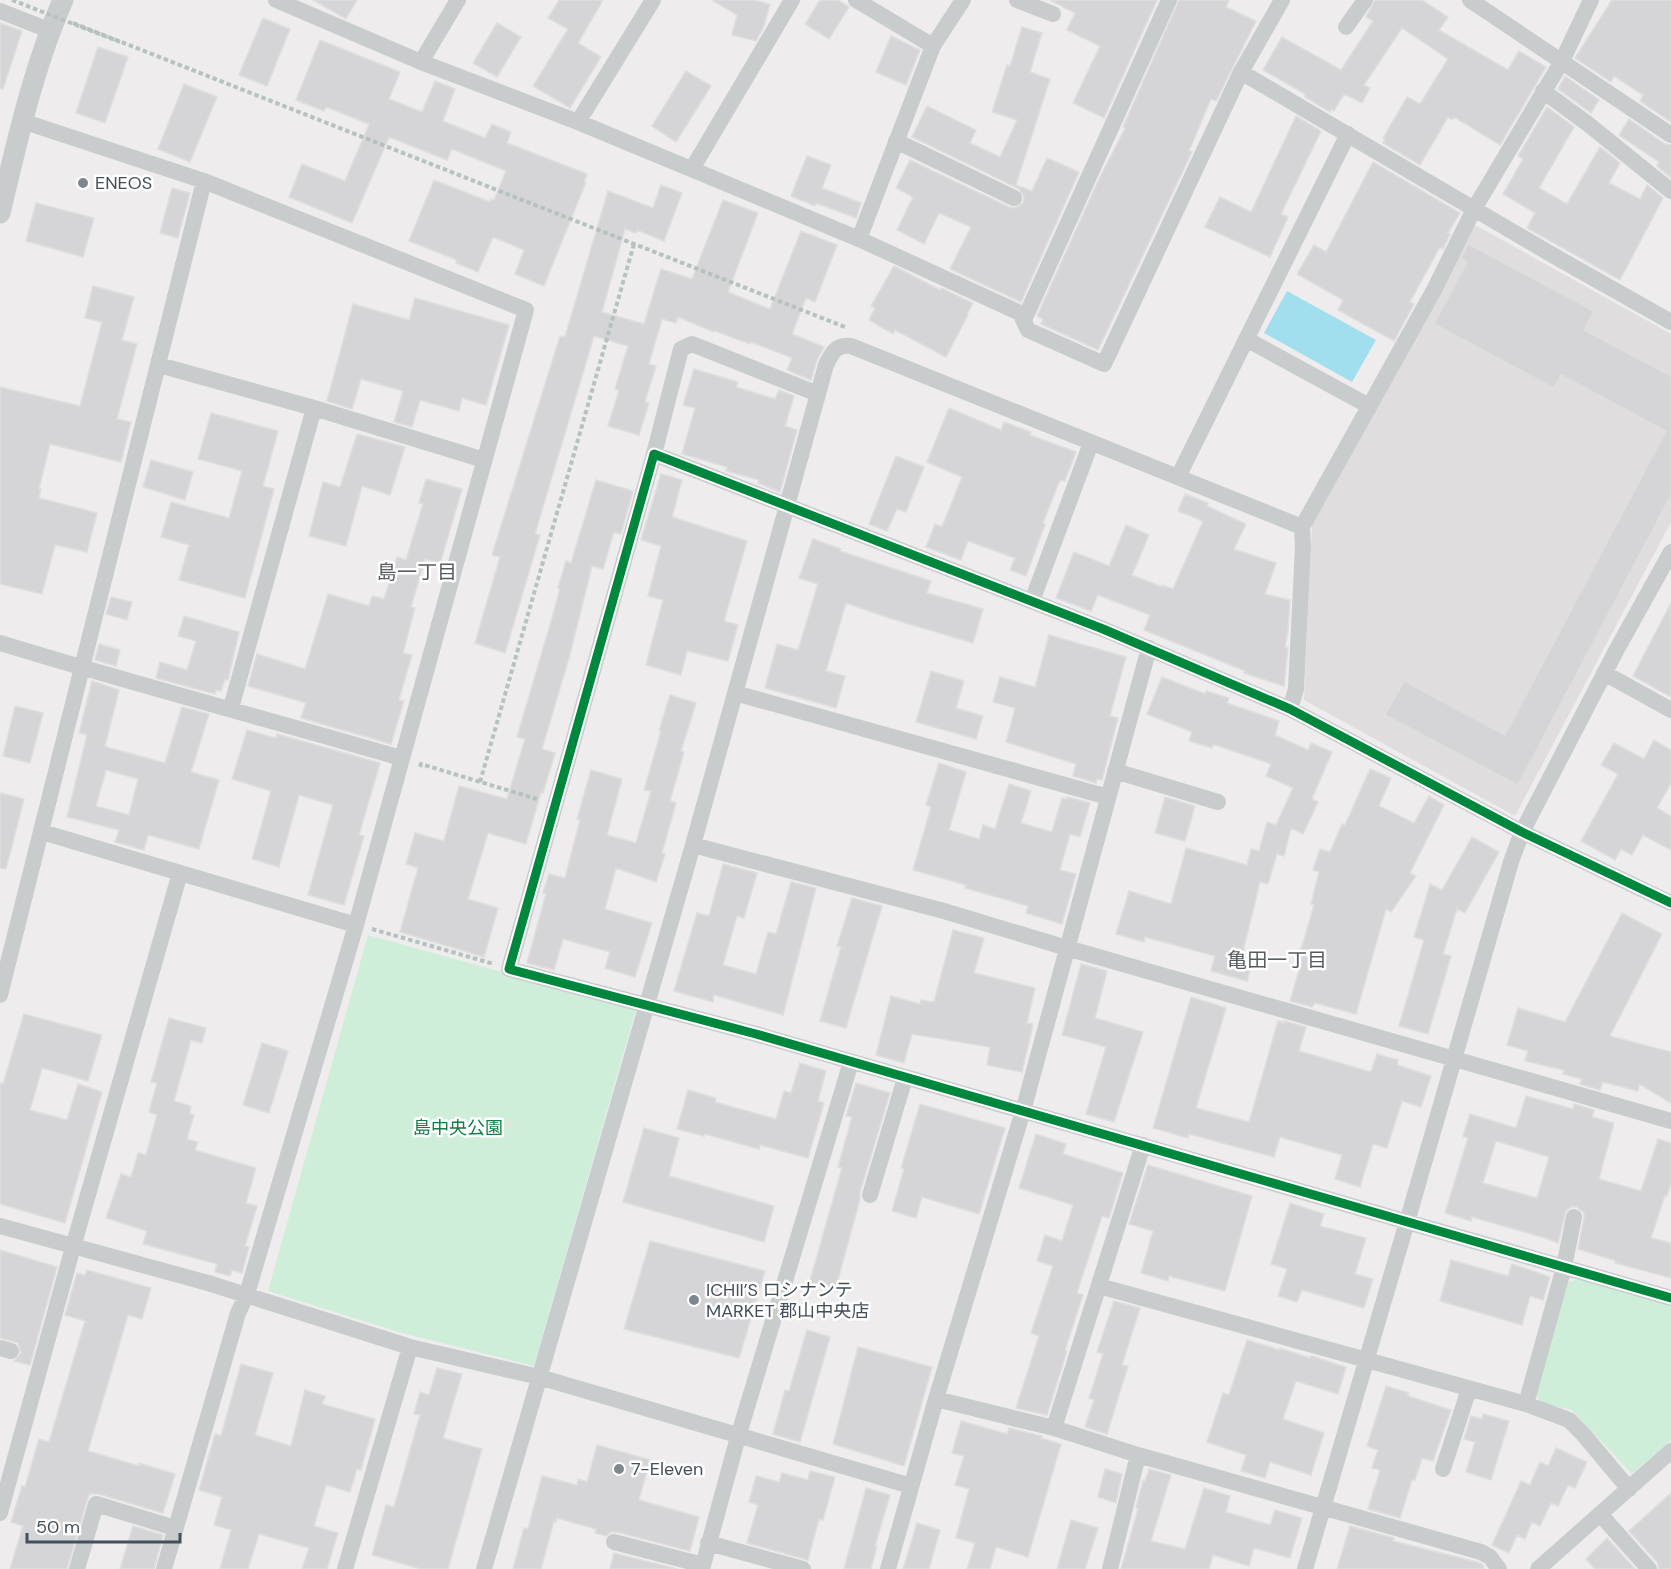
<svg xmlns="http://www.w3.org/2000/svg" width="1671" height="1569" font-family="'DM Sans','Noto Sans JP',sans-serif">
  <rect width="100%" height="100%" fill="#eeecec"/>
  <path fill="#dfddde" d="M1475,225L1671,334V522L1515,816L1304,700L1312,525Z"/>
  <path fill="#cfeeda" d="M368,935L636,1009L534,1366L402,1333L268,1291Z
    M1577,1279L1671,1305V1440L1632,1474L1572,1410L1541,1403L1535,1394L1566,1283Z"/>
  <path fill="#a2dfee" d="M1287,291L1376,340L1352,382L1264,333Z"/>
  <path fill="#d5d4d7" stroke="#dfdedf" stroke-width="1.5" fill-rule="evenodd" d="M313,0H357L346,19Z
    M559,0H603L578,43L601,57L570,108L533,86L568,29L548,18Z
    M712,0H753L770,4L764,26L756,41L732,35L737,15Z
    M820,0H838L849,7L829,39L805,24Z
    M1050,0H1157L1104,118L1073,103L1100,46L1067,30L1075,13Z
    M1179,0H1229L1226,7L1256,21L1216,101L1211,99L1189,151L1192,152L1098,350L1041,324L1043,319L1037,316L1098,181L1125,128L1123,127Z
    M1375,0H1422L1448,17L1439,30L1508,70L1519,51L1546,67L1500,145L1454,117L1452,120L1448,117L1420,165L1383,143L1385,139L1383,138L1407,97L1420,104L1448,59L1402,28L1364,85L1370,88L1362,103L1344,94L1334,111L1331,109L1330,112L1305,97V94L1263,70L1282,37L1341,70L1373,21L1366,17Z
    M1612,0H1671V122L1640,101L1643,95L1614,76L1611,82L1575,58Z
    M263,18L290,29L267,86L239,75Z
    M0,23L22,31L3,89L0,88Z
    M497,23L521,37L497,77L473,63Z
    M1022,27L1042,33L1030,72L1050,79L1016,185L1032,191L1047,158L1079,172L1021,302L950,269L971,227L939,213L924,244L897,230L913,197L896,188L910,160L1009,207L1015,208L1023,203L1024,197L1019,189L912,137L927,106L976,130L970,143L1000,157L1017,120L992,112L1007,65L1010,66Z
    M891,36L920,50L906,85L876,72Z
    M320,40L400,72L389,99L422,112L435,81L455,89L443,121L485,138L492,124L511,132L507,143L587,174L584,182H586L544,286L515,274L524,250L493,237L478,272L456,263L457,260L409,241L434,180L490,202L491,199L494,200L506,171L452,149L447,160L389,137L352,223L289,197L302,164L345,181L369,124L326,107L324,111L296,100Z
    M98,47L128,57L105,123L76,113Z
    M686,71L711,86L676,142L652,126Z
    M1565,76L1599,100L1591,113L1558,89Z
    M184,84L217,97L190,162L158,149Z
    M1547,107L1574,127L1539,188L1567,204L1600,147L1620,163L1609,183L1640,199L1647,185L1663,198L1620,280L1527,228L1535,213L1503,194L1523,159L1518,156Z
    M1296,116L1321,131L1281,214L1288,217L1270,257L1205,227L1220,197L1251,212Z
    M1629,119L1665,144L1671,145V178L1657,166L1659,162L1619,135Z
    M807,156L831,165L822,188L861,203L856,218L816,203L815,206L791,196Z
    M1373,162L1460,213L1448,233L1450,234L1443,249L1440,247L1410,302L1414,304L1394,341L1338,310L1343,300L1297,274L1314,245L1326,252Z
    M661,185L682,193L664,241L637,230L636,233L625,229L602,312L644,324L661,269L692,279L723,200L758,213L728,292L745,299L770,309L801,231L837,245L815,302L806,298L792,334L824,347L817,360L811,380L787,370L792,358L751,342L750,344L715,331L714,332L678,317L676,323L662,319L649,364L656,366L645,402L649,403L639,435L608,426L619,390L615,389L628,346L594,336L535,534L540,535L505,653L475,643L500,557L492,555L560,336L565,337L608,191L653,208Z
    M172,188L190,193L178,238L160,233Z
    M36,203L94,218L83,257L26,241Z
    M1468,244L1594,311L1584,330L1671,376V495L1518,785L1385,715L1404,681L1505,735L1666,431L1561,375L1554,388L1434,324L1467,262L1461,259Z
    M894,266L940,290L941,288L973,303L967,314L968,315L946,357L895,330L893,334L869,320L875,308L871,306Z
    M93,286L134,297L122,340L137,344L117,419L131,422L121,462L50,444L39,489H41L39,498L97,513L87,552L55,545L42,594L0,584V387L80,406L102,322L85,318Z
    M415,298L509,325L486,405L462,398L459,411L420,400L412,427L394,422L403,391L361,379L352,409L327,401L353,304L409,320Z
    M694,369L738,382L736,387L775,399L779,390L794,396L785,426L797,430L780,492L758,483L759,480L726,471L727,467L682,454L695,408L683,405Z
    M949,408L1001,430L1004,422L1031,432L1030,435L1076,452L1065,481L1060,480L1043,523L1045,524L1026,576L1010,570L1015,558L968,541L961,560L926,547L935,524L942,527L962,477L927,462Z
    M211,413L278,431L263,486L274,489L245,598L179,580L189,545L161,537L171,502L229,518L242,471L198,459Z
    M357,434L405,447L390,495L362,486L346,546L309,536L323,482L340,487Z
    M896,456L924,467L906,512L897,509L887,531L869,524Z
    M151,460L193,472L185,500L143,487Z
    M661,474L682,480L672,517L747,541L724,621L738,625L728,661L687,651L681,675L646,665L663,600L648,596L661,546L641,540Z
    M426,479L462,489L440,564L425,559L411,607L415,608L403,653L412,655L399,700L404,701L391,744L301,718L306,703L248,686L257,654L305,669L328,594L369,606L372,596L384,599L397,557L406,560L423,504L419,503Z
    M596,480L633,491L621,534L614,532L603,569L592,566L569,658L542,749L555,753L543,793L541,792L526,844L488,833L468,899L498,908L484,957L400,932L418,868L406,864L415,833L444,841L459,786L507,799L525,739L517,737L552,618L560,589L558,588L566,561L571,563Z
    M1185,494L1208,503L1207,506L1246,524L1234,549L1276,563L1265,594L1290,600L1288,631L1285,647L1288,648L1284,686L1244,673L1245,671L1144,630L1150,615L1098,595L1091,611L1056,598L1074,552L1109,566L1126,525L1149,535L1132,575L1162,587V585L1173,589L1203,521L1178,511Z
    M813,539L841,549L840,551L931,581L927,593L983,609L973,643L889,618L846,603L826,671L845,676L836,708L765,688L777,644L798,650L818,584L799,578Z
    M111,597L132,602L127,620L106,614Z
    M1671,603V697L1633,676Z
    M184,616L239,632L228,680L225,679L221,691L216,690L215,694L156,678L160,662L187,670L196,641L178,636Z
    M1049,635L1126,657L1110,716L1118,718L1102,780L1097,779L1096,783L1073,776L1076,764L1006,742L1015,708L993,702L1000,677L1035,687Z
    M99,644L120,650L116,666L95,660Z
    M931,671L964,681L956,708L983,716L976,739L916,722Z
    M1162,677L1205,694L1206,691L1229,698L1227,703L1279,721L1275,735L1308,750L1311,743L1332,752L1312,799L1318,802L1303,834L1291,828L1284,856L1277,854L1268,884L1260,882L1242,956L1253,959L1247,981L1211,971L1215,956L1145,937L1144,942L1116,934L1129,891L1171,904L1186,848L1247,865L1251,849L1259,851L1267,822L1276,825L1293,788L1266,776L1271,764L1213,744L1212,748L1189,741L1192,732L1147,714Z
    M92,681L119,690L105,746L110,748L165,763L182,707L209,714L191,772L219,780L199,849L148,835L144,850L115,842L119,830L67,817L87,735L79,733ZM106,770L138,779L129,815L96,806Z
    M670,695L696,703L681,751L684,752L670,801L676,803L662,853L665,854L656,882L616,868L605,909L652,923L635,977L605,968L610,952L563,939L554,970L527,963L546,894L543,893L549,874L565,878L580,820L577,819L591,770L622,779L607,835L636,843L651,791L644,790L661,731H659Z
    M15,706L43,713L30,763L3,756Z
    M247,730L276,738L277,734L380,763L359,835L364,836L344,905L308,895L333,805L299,795L279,867L252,859L271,791L232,779Z
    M1654,740L1671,750V783L1657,808L1671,816V850L1643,835L1632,855L1621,849L1615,860L1581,841L1618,774L1601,765L1614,743L1644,759Z
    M939,763L966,772L949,830L979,839L983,825L995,829L1009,784L1031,791L1021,823L1052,832L1062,798L1067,799V797L1090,803L1080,837L1070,834L1060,870L1076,874L1062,924L1026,913L1028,906L965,888L966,885L913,870L931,807L926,805Z
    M1370,769L1391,778L1379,806L1414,823L1429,796L1444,805L1410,873L1416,876L1391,912L1386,909L1356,1014L1315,1003L1312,1007L1290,1001L1301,964L1297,963L1314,905L1311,904L1319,872L1313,870L1320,849L1330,852L1342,824L1345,825Z
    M0,793L24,799L6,869L0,868Z
    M1165,797L1195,806L1185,841L1155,833Z
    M1472,837L1499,852L1465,913L1457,909L1443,954L1451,956L1428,1034L1399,1026L1424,940L1414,937L1430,884L1442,890Z
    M723,864L757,873L744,918L737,916L723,965L756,974L768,932L776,934L791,882L816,888L783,1015L714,995L713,1002L674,991L697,913L709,916Z
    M852,898L882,906L846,1028L820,1021L841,947L837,946Z
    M1622,913L1662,934L1610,1036L1671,1052V1103L1639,1084L1638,1091L1603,1082L1600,1090L1580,1084L1582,1079L1563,1074L1564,1070L1525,1061L1528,1051L1507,1045L1518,1008L1565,1022Z
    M953,930L984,938L974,973L1035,988L1027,1023L1033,1024L1022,1072L987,1065L990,1047L912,1034L904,1063L876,1055L891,996L920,1004L921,1000L934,1002Z
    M1081,964L1107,971L1095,1018L1143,1032L1114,1122L1086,1114L1106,1047L1062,1035Z
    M1191,997L1226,1008L1196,1108L1249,1122L1278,1021L1284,1023V1021L1306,1027L1299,1051L1371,1072L1377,1054L1398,1060L1397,1065L1431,1076L1421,1107L1402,1101L1387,1148L1373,1144L1360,1187L1335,1179L1342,1155L1280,1137L1274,1157L1189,1134L1188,1138L1153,1128Z
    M24,1014L102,1035L88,1081L42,1068L30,1110L67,1120L78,1084L102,1092L65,1223L0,1204V1083L3,1084Z
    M169,1018L206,1028L202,1043L191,1040L174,1101L191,1106L190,1114L194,1115L187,1139L198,1142L195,1150L256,1168L246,1203L257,1206L245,1246L249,1247L242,1273L232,1270L230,1276L215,1272L217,1264L143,1244L147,1231L106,1218L121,1174L131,1177L138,1153L146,1155L157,1115L149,1112L157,1083L151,1082Z
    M262,1043L288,1051L269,1113L243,1105Z
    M800,1063L826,1071L818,1101L824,1103L808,1158L760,1145L759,1149L705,1134L704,1136L677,1129L688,1090L716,1098L715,1102L776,1119L784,1091L791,1093Z
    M856,1083L890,1093L860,1192V1199L835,1291L809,1284L842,1168L838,1167L852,1117L846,1116Z
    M1526,1096L1573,1109L1574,1104L1594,1110L1592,1117L1614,1123L1599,1179L1641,1191L1658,1139L1671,1143V1183L1667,1196L1665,1195L1651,1238L1671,1243V1278L1615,1263L1616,1261L1578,1249L1584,1218V1213L1577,1207H1571L1566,1211L1558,1243L1542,1237L1472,1217L1471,1221L1445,1213L1468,1138L1463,1136L1470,1114L1516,1128ZM1496,1141L1549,1157L1537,1198L1483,1183Z
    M920,1104L1005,1128L979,1214L922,1197L916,1218L892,1211L904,1169L901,1168Z
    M644,1128L679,1138L669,1176L774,1206L764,1242L623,1202Z
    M1036,1134L1066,1144L1063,1154L1123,1173L1109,1218L1102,1216L1077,1293L1083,1295L1065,1350L1067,1351L1047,1415L1016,1408L1039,1336L1031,1333L1053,1266L1037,1261L1045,1235L1062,1241L1073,1205L1019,1188Z
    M1148,1165L1252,1196L1225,1291L1169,1276L1168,1281L1141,1273L1153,1231L1129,1224Z
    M1290,1203L1324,1214L1320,1226L1366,1238L1355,1274L1373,1279L1364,1308L1302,1290L1297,1302L1278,1296L1287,1269L1271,1264Z
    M650,1241L765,1271L739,1358L624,1329Z
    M0,1250L57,1267L30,1365L14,1361L21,1353L18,1343L0,1338Z
    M1451,1260L1508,1276L1512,1264L1550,1277L1543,1300L1530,1296L1522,1325L1440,1301Z
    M87,1270L151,1288L142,1319L128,1315L88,1451L139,1466V1463L175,1474L163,1513L99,1494H89L67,1569H10L23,1526L11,1522L22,1486L25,1487L39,1439L49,1442L85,1321L65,1315L77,1273L85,1275Z
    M1114,1301L1140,1308L1122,1365L1128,1366L1107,1434L1085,1427L1094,1400L1089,1398L1103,1354L1097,1352Z
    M807,1330L830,1337L800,1442L773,1434L785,1390L789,1391Z
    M1247,1340L1280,1350V1348L1310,1358L1311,1356L1346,1367L1338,1394L1296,1381L1283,1419L1324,1433L1311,1475L1270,1462L1265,1478L1241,1471L1246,1455L1207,1442L1223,1393L1229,1395Z
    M858,1347L932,1367L904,1466L833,1444Z
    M241,1364L273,1373L255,1435L291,1446L305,1390L325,1396L322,1404L375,1419L361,1470L357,1469L350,1492L326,1485L314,1526L338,1533L327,1569H302L309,1548L259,1534L248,1569H220L231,1530L214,1525L222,1497L199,1490L215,1434L221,1436Z
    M437,1368L462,1374L443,1438L482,1449L448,1569H421L372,1555L386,1505L394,1507L420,1415L414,1414L420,1392L429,1395Z
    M1386,1386L1409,1393L1408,1396L1451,1410L1433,1461L1422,1458L1415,1480H1412L1400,1518L1368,1509L1380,1470L1372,1468L1378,1450L1367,1446Z
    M1483,1414L1509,1421L1491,1480L1466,1472L1475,1442L1464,1439L1471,1416L1482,1419Z
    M961,1421L1007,1434L1009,1428L1042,1436L1041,1438L1061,1444L1028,1557L996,1547L990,1569H967L975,1543L956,1538L969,1489L955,1485L964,1456L952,1453Z
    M597,1445L650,1460L639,1500L699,1517L690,1551L617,1532H611L606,1536L595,1533L596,1529L557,1518L556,1522L554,1521L541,1569H513L524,1528L528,1529L542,1476L577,1485L578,1479L587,1482Z
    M1556,1448L1587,1462L1575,1488L1568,1485L1558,1506L1551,1503L1540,1526L1532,1522L1525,1539L1517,1535L1509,1553L1492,1545L1521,1481L1530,1485L1540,1462L1548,1466Z
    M1105,1469L1122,1474L1116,1503L1098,1497Z
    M1149,1469L1171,1475L1151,1541L1185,1549L1204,1488L1230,1496L1226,1512L1270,1525L1275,1510L1302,1518L1290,1558L1254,1548L1249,1566L1213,1555L1209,1569H1121L1138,1509L1136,1508L1143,1480L1145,1481Z
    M810,1471L835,1477L823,1520L819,1519L808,1560L747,1543L758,1505L749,1502L756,1476L779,1482L782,1473L808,1480Z
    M866,1488L890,1495L875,1546H877L871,1569H844Z
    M1671,1493V1569H1659L1657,1562L1629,1531Z
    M1071,1520L1098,1528L1085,1569H1057Z
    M917,1523L940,1530L929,1569H903Z
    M133,1526L163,1535L154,1569H120Z
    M1350,1526L1394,1538L1393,1541L1477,1562L1483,1565L1484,1569H1337Z
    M1607,1538L1635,1569H1595L1586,1559Z
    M614,1553L677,1569H610Z"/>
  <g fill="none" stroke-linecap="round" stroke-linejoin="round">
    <path stroke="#b5c2be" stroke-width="4" stroke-dasharray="4.5 3" stroke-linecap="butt" d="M73,23L845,327
      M420,767L421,764L540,800
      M480,782L634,244
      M372,929L494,964"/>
    <path stroke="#c8cccd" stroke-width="16" d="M276,0L421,62L578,122L859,239L1020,313L1028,330L1104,364L1241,72L1282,0
      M856,0L933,46
      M1017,0L1053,14
      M1470,0L1671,135
      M0,11L51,31
      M1346,27L1365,0
      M421,62L458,0
      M1241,72L1549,253L1671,322
      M1543,91L1588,124L1671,191
      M22,121L204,181L526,310L356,925L247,1294L238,1313L164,1569
      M578,122L653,0
      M896,141L1014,198
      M692,169L792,0
      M859,239L933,46L963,0
      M1024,320L1169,0
      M1246,339L1369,406
      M159,365L314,408L484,460
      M654,454L681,349L692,344L818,394
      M1178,477L1348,134
      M1032,601L1091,443
      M0,643C133,684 268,719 401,758
      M1604,673L1671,710
      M735,693L1108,797
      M231,708L314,408
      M1290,709L1296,689L1303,547L1302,527L1434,290L1474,209L1562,61L1591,0
      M1115,771L1218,802
      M42,832L356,925
      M693,845L944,911L1067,948L1671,1121
      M1671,903L1522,832L1290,709L1103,629L654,454L509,969L756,1034L1671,1298
      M0,995L204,181
      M870,1195L905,1078
      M0,1226L208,1283L410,1347L539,1377L911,1486
      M1099,1286L1526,1404L1569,1420L1583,1434L1629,1489
      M0,1348L11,1351
      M936,1399L1054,1428L1138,1455L1481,1552L1490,1557L1499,1569
      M1526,1404L1564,1267L1574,1217
      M1054,1428L1143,1145
      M1443,1469L1469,1389
      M0,1513L73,1247L180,873
      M1600,1514L1649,1569
      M614,1542L703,1565
      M708,1543L803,1569
      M77,1569L96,1504L175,1528
      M345,1569L410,1347
      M484,1569L693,845L826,365C832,353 836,344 851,346L1302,527
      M702,1569L738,1437L851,1062
      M888,1569L936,1399L1023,1111L1149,648
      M1110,1569L1138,1455
      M1305,1569L1407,1222L1511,862L1522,832L1617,649L1671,552
      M1538,1569L1671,1451"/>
    <path stroke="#c8cccd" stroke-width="21" d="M0,213C17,142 33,68 63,0"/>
    <path stroke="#b5c2be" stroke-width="4" stroke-dasharray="4.5 3" stroke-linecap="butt" d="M12,0L120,42"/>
    <defs>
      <path id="cycleway" d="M1671,903L1522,832L1290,709L1103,629L654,454L509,969L756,1034L1671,1298"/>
    </defs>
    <use href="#cycleway" stroke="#fff" stroke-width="13"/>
    <use href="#cycleway" stroke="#00873e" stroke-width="9"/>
  </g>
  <g fill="#7f868d" stroke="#fff" stroke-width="2">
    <circle cx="83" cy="183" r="6"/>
    <circle cx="694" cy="1300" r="6"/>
    <circle cx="619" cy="1469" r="6"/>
  </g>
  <g text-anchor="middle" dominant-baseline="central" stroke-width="5" stroke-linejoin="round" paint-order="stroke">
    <g font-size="18" fill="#434f5a" stroke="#fff" text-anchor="start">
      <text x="95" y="183">ENEOS</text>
      <text x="706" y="1290">ICHII’S ロシナンテ<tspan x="706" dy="21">MARKET 郡山中央店</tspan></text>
      <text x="631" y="1469">7-Eleven</text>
    </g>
    <g font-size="18" fill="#127d46" stroke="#fff">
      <text x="458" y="1128">島中央公園</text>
    </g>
    <g font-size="20" fill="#585c61" stroke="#fff">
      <text x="417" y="572">島一丁目</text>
      <text x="1277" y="960">亀田一丁目</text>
    </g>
  </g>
  <path d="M27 1533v9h153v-9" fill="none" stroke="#434f5a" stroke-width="3"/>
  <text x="36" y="1533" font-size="18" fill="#434f5a" stroke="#ffffff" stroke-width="4.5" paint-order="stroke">50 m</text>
</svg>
